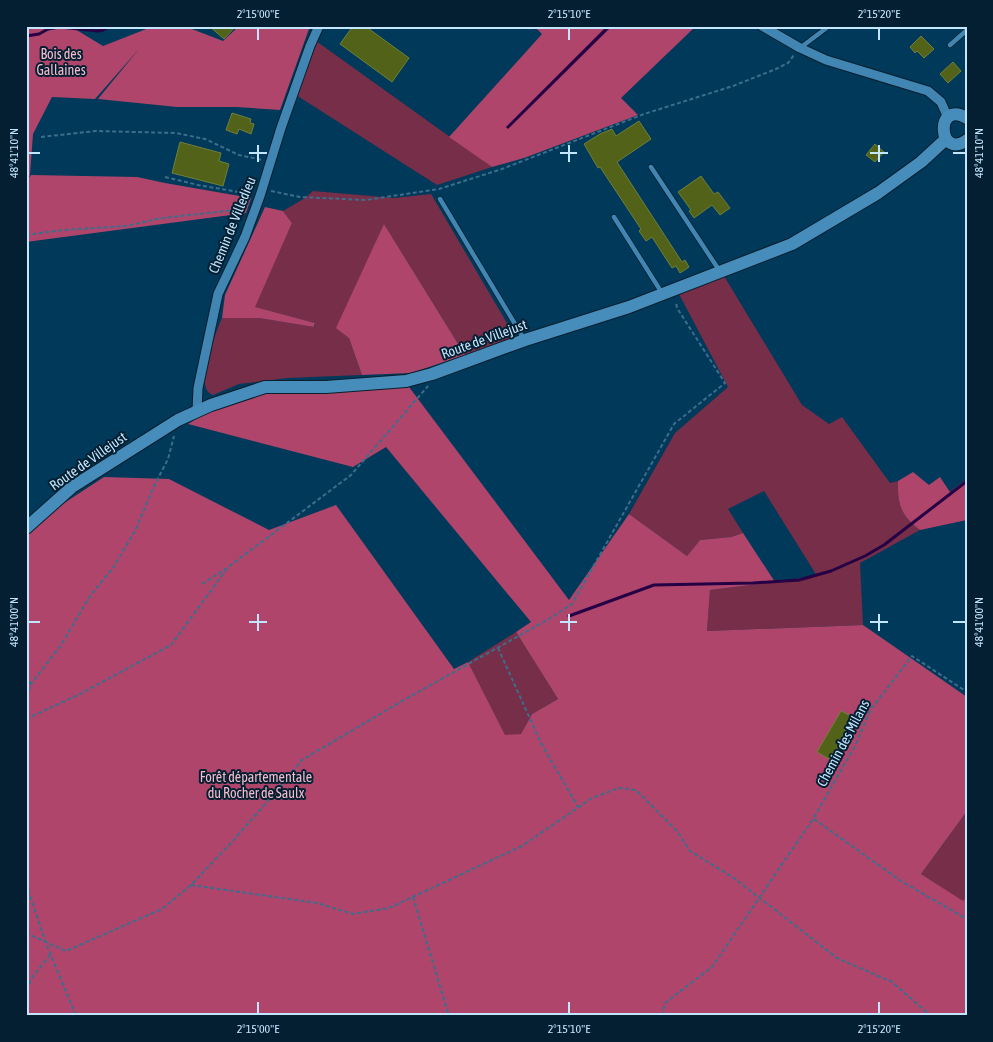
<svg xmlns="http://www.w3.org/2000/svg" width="993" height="1042" font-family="'Asap Condensed',sans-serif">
  <rect width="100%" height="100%" fill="#003959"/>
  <path fill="#772e48" d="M316,41L492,167L437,185L296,95Z
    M313,191L394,198L431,194L514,335L511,339L465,355L384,224L349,338L362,375L287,378L239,384L213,395C211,394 208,393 207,390C198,377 216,332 222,318H259L315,327V323L254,307L292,223L283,211L305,198Z
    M724,276L802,405L829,424L842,417L890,483L898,481C897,504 901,516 920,530L860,563L863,625L707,631L710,590L817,576L764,491L728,509L743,533L731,537L700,540L687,556L629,514L675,433L728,387L679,294Z
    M516,632L558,699L532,714L521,734L505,736L468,662Z
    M967,811V897L963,902L921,874Z"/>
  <path fill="#af456b" d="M26,26H70L103,46L154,26H184L223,41L239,26H310L280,110L236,107H177L98,99L139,49L95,99L52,97L33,134L30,175L27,180L31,175L137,177L165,183L251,198L246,213L26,242Z
    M534,26H696L621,98L638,115L524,158L492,167L449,137L542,34Z
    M265,207L283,211L292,223L255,307L315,323L314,327L259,318H222L225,295Z
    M384,224L465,355L411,373L362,375L349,338L336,328Z
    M409,387L569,600L629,514L687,556L700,540L731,537L743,533L775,582L710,590L707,631L863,625L967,697V811L921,874L963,901L967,897V1016H26V528L104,477L169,479L269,530L336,505L454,669L468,662L505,735L521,734L532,714L558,699L516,632L531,622L386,447L353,467L188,424L212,409L266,393L368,390Z
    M913,472L929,485L940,477L950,492L967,479V520L920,530C901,516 897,504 898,481Z"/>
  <path fill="#250045" d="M607,26H612L508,129L506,127Z"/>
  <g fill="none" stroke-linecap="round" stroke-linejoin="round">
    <path stroke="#250045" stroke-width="3" d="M26,36L39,34L48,29L60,27L98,31L103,30L110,26
      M967,423V426
      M569,616L654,585L753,583L799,580L831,571L865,556L884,545L967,481"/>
  </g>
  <path fill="#526218" stroke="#6f803a" d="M209,26H236L224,39Z
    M353,26H365L409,58L392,82L340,44Z
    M921,36L934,49L924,58L917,51L915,53L910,47Z
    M953,62L961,71L948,83L940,74Z
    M232,113L251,119L250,123L254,124L251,134L239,129L237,134L226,130Z
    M639,121L651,139L617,162L682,262L685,260L689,267L680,273L676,266L672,268L652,237L646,241L639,231L641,229L600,167L598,168L584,144L600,134L612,129L616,136Z
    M180,142L221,153L219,161L229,164L223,186L172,173Z
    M875,144L884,152L875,162L866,155Z
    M701,176L714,194L718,192L730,208L720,215L712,205L694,218L689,211L691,210L678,192Z
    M841,711L853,717L844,730L847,732L845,735L848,736L837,756L832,753L829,759L817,752Z"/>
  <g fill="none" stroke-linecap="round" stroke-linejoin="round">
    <defs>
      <path id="service" d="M950,45L967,30
        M800,48L829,26
        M651,167L719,270
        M440,199L524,339
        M614,217L662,293"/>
      <path id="minor" d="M762,26L800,48L826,60L928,91L941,102L948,118
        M197,411L198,388L218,294L245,237L260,196L281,128L310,46L319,26"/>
      <path id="secondary" d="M967,118C934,99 938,161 967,140
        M26,528L72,487L178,420L211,405L265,387H326L406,381L432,374L525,340L629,307L792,244L878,193L921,162L946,139"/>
    </defs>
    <use href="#service" stroke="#091f2d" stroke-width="6"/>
    <use href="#minor" stroke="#091f2d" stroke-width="11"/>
    <use href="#secondary" stroke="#091f2d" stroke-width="14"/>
    <path stroke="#3c6e8c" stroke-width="2" stroke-dasharray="4 2.5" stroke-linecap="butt" d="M41,137L96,131L176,133L205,139L239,155L262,160
      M165,177L198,185L250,194
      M271,191L300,197L366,200L439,189L502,169L644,114L733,86L776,69L788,63L794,55
      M26,235L63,230L126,226L162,218L245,209
      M966,415L967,414
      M202,584L227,568L351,475L428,386
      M498,648L541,743L578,807
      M26,676L31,684
      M26,697L31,684L61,645L90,596L113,568L135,531L154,486L168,459L174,436
      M26,719L78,695L171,645L226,570
      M814,819L901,881L967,919
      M26,884L46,943L76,1016
      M191,885L317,903L353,914L389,908L522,846L592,798L619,788L636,790L677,831L690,851L734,878L837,958L892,982L931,1016
      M413,897L449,1016
      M26,933L66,951L162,909L191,885L229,845L267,802L302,760L402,701L549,619L572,604L674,424L725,383L677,308L676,302
      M26,990L33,976L50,955
      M662,1016L665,1003L712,967L813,819L855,746L871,709L912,656L967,692"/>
    <use href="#service" stroke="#4185b2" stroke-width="4.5"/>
    <use href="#minor" stroke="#4185b2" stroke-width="9"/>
    <use href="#secondary" stroke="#478dbc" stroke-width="12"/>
  </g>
  <path fill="none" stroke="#c4e5fe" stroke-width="2" d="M258,28V40M569,28V40M879,28V40M258,145V162M569,145V162M879,145V162M28,153H40M249,153H267M560,153H577M870,153H888M953,153H966M258,614V631M569,614V631M879,614V631M28,622H40M249,622H267M560,622H577M870,622H888M953,622H966M258,1002V1014M569,1002V1014M879,1002V1014"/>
  <g text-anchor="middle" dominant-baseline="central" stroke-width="4" stroke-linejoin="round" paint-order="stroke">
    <g font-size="14" fill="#f6bccc" stroke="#031f31">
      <text x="61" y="54">Bois des<tspan x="61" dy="16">Gallaines</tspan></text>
      <text x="256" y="777">Forêt départementale<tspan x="256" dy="16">du Rocher de Saulx</tspan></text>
    </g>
    <g font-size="14" fill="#c4e5fe" stroke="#031f31">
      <text transform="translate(232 225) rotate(-68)">Chemin de Villedieu</text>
      <text transform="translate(484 339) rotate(-20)">Route de Villejust</text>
      <text transform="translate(88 461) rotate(-35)">Route de Villejust</text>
      <text transform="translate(843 743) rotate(-62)">Chemin des Milans</text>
    </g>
  </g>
  <rect width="993" height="1042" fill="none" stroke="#031f31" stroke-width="55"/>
  <rect x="28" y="28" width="938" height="986" fill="none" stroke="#c4e5fe" stroke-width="2"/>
  <g font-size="12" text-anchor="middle" fill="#c4e5fe">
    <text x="258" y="18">2°15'00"E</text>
    <text x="569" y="18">2°15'10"E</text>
    <text x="879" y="18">2°15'20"E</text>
    <text transform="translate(14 153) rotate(-90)" y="4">48°41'10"N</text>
    <text transform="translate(979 153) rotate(-90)" y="4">48°41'10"N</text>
    <text transform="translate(14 622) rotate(-90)" y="4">48°41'00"N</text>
    <text transform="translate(979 622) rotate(-90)" y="4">48°41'00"N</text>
    <text x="258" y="1033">2°15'00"E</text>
    <text x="569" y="1033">2°15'10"E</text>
    <text x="879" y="1033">2°15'20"E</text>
  </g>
</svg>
